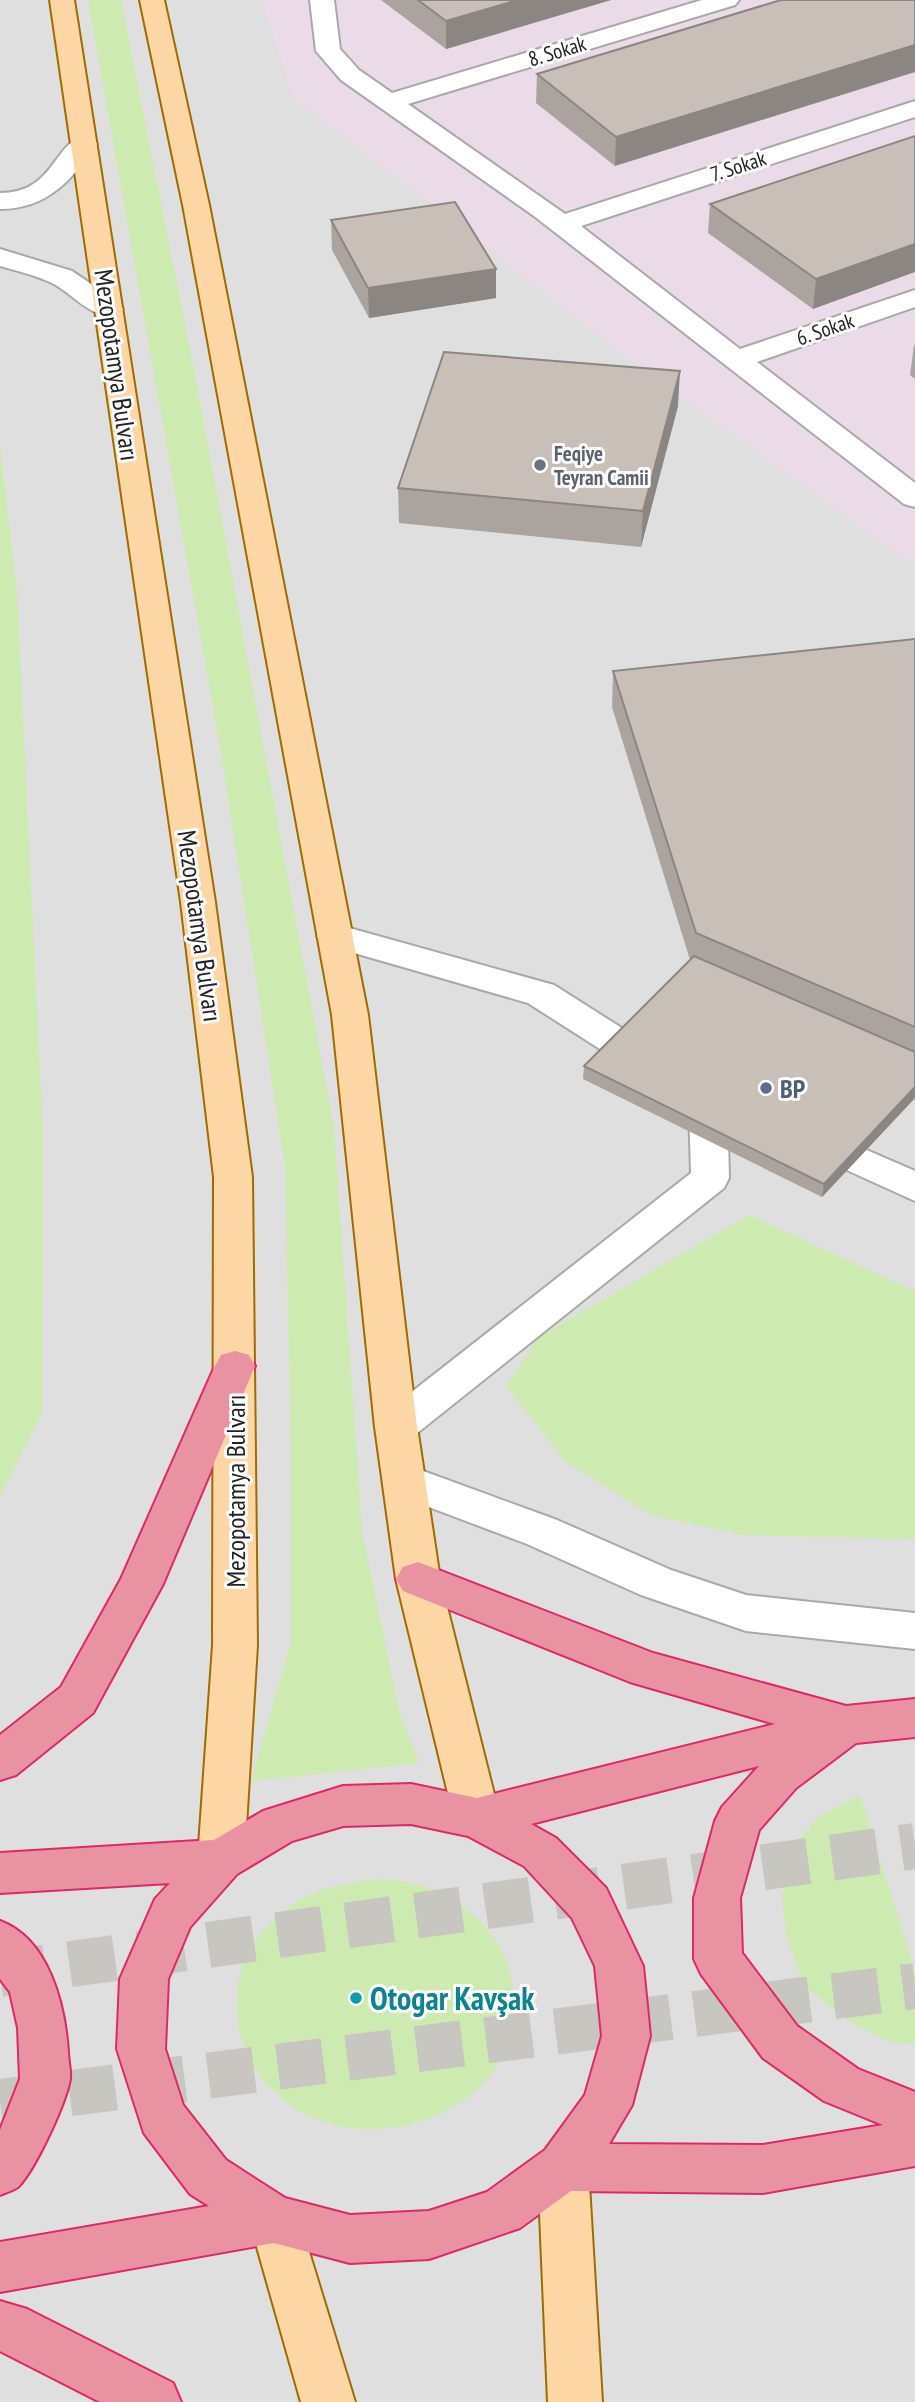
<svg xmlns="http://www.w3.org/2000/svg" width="915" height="2402" font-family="'PT Sans Narrow',sans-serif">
  <rect width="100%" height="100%" fill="#f2efe9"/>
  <path fill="#e0dfdf" d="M0,0H915V2402H0Z"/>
  <path fill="#ebdbe8" d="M263,0H915V565L627,357L292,95Z"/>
  <path fill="#cdebb0" d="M88,0H121L194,370L334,1128L362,1531L399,1711L419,1763L251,1781L291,1642V1450L285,1166L221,753Z
    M0,445L17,593L43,1137L42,1414L0,1496Z
    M749,1215L915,1291V1539L744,1535L651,1515L566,1462L506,1386L539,1337Z
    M860,1795L915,1971V2044L888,2041L847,2021L804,1985L787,1939L782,1899L794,1844L821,1815Z
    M384,1879C398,1881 413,1883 426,1887C448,1893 468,1909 483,1925C503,1946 513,1971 514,2001C518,2108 384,2159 299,2111C288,2105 279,2095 270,2087C238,2060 229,2003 243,1965C252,1940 276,1915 298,1901C324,1885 355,1882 384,1879Z"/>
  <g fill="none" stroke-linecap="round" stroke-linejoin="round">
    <path stroke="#c8c6c1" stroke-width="46" stroke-dasharray="46 24" stroke-linecap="butt" d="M0,1974L915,1846
      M0,2102L915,1986"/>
    <defs>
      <path id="minor" d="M310,0H334L340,49L359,70L392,93L702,0H739L735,5L408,104L565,214L915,101V117L581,226L740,349L915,290V307L757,362L915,483V507L904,504L534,216L341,80L316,51Z
        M84,136L93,139L97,144C72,180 47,209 0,209V193C54,193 53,144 84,136Z
        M0,249L72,271L119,303L123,309L119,315C92,321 74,294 52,283C36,275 17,271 0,266Z
        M335,924L554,985L721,1091L727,1100L729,1178L724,1188L411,1438L396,1443L381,1438L375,1427L381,1416L691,1173L689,1106L528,1003L323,944L317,936L323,928Z
        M809,1125L915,1171V1201L796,1147L790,1138L796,1129Z
        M404,1464L557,1520L671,1570L746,1595L915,1613V1649L746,1631L641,1595L527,1544L389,1492L383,1480L389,1468Z"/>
      <path id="major" d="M50,0H74L215,902L252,1177L257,1645L244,1860L237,1874L221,1880L205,1874L198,1860L213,1645L214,1177L181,902Z
        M140,0H164L209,205L368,1015L417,1427L440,1579L500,1818L493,1832L477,1838L461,1832L454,1818L396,1579L375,1427L332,1015L183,205Z
        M563,2143L581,2150L588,2167L602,2402H548L538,2167L545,2150Z
        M274,2195L292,2202L299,2219L355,2402H301L249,2219L256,2202Z"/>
      <path id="highway" d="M235,1351L249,1355L255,1366L163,1584L93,1713L16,1775L0,1780V1735L61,1687L121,1579L215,1366L221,1355Z
        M418,1562L653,1653L846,1706L915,1699V1737L856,1743L796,1788L759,1830L740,1898L742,1953L797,2026L858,2069L915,2092V2166L763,2193L571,2191L520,2228L429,2259L350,2263L274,2243L0,2292V2242L209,2206L190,2194L144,2133L117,2049L120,1979L155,1899L170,1883L0,1893V1853L214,1840L263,1811L343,1786L411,1784L477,1798L775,1724L630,1682L403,1591L396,1579L403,1567ZM759,1766L722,1807L715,1821L694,1898V1959L701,1974L763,2058L824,2101L883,2125L763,2145L609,2144L632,2105L650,2036L643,1966L606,1888L556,1838L531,1824ZM411,1824L468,1836L524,1866L572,1918L595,1966L602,2036L585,2095L545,2150L487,2192L429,2211L350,2215L285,2198L226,2160L183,2105L165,2049L168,1979L190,1927L237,1874L292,1841L343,1826Z
        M0,1921C49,1939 65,2005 68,2052C68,2060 71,2071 70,2079C66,2103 36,2168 19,2186C15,2190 6,2192 0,2195V2130L20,2079L18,2028L10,1992L0,1979Z
        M0,2301L27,2309L173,2383L181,2402H100L0,2351Z"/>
    </defs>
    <use href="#minor" stroke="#a9a9a9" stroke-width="4"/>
    <use href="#major" stroke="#a06b00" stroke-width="4"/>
    <use href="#highway" stroke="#dc2a67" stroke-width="4"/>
    <use href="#minor" fill="#fff" fill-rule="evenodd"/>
    <use href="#major" fill="#fcd6a4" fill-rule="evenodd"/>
    <use href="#highway" fill="#e892a2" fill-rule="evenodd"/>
  </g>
  <path fill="#aba49e" d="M381,0H611L446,49Z
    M781,0L615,166L536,103L537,74Z
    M915,136L813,309L708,233L710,204Z
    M331,220L496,269V298L369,318L332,250Z
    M914,345H915V379L910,375Z
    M678,406L641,547L399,523L398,488Z
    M915,639V1098L822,1197L583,1079L584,1066L690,960L612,707L613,671Z"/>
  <path fill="#8b8681" d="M518,0H611L446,49V21Z
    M915,45V72L615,166L616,137Z
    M915,244V272L813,309L816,279Z
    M496,269V298L369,318L368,288Z
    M680,371L678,406L641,547L643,511Z
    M915,1087V1098L822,1197L824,1184Z"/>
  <path fill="#c7bfb8" stroke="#8b8681" stroke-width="2" d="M418,0H518L446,21Z
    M781,0H915V45L616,137L537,74Z
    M915,136V244L816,279L710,204Z
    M455,202L496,269L368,288L331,220Z
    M444,352L680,371L643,511L398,488Z
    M915,639V1027L696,933L613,671Z
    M694,956L915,1052V1087L824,1184L584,1066Z"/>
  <circle fill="#6b7280" stroke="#fff" stroke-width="2.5" cx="540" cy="465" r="7"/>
  <circle fill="#5c6f8a" stroke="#fff" stroke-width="2.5" cx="766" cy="1088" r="7"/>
  <circle fill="#0f9aa8" stroke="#fff" stroke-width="2.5" cx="356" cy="1998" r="7"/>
  <g text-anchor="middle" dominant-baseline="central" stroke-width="6" stroke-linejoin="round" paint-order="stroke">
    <g font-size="21" fill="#222" stroke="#fff">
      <text transform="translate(557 51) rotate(-17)">8. Sokak</text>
      <text transform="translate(738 166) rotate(-18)">7. Sokak</text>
      <text transform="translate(825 329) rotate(-19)">6. Sokak</text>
    </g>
    <g font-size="21" font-weight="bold" fill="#5b616d" stroke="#fff" text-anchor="start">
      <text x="554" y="453">Feqiye<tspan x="554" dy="24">Teyran Camii</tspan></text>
    </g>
    <g font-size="26" fill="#222" stroke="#fff">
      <text transform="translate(117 365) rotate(82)">Mezopotamya Bulvarı</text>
      <text transform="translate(200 926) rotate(82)">Mezopotamya Bulvarı</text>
      <text transform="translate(235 1491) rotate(-90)">Mezopotamya Bulvarı</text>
    </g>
    <g font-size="26" font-weight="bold" fill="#4e5e75" stroke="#fff" text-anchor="start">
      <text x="780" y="1088">BP</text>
    </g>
    <g font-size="32" font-weight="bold" fill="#0d838f" stroke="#fff" text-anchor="start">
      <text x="370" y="1998">Otogar Kavşak</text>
    </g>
  </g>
</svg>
